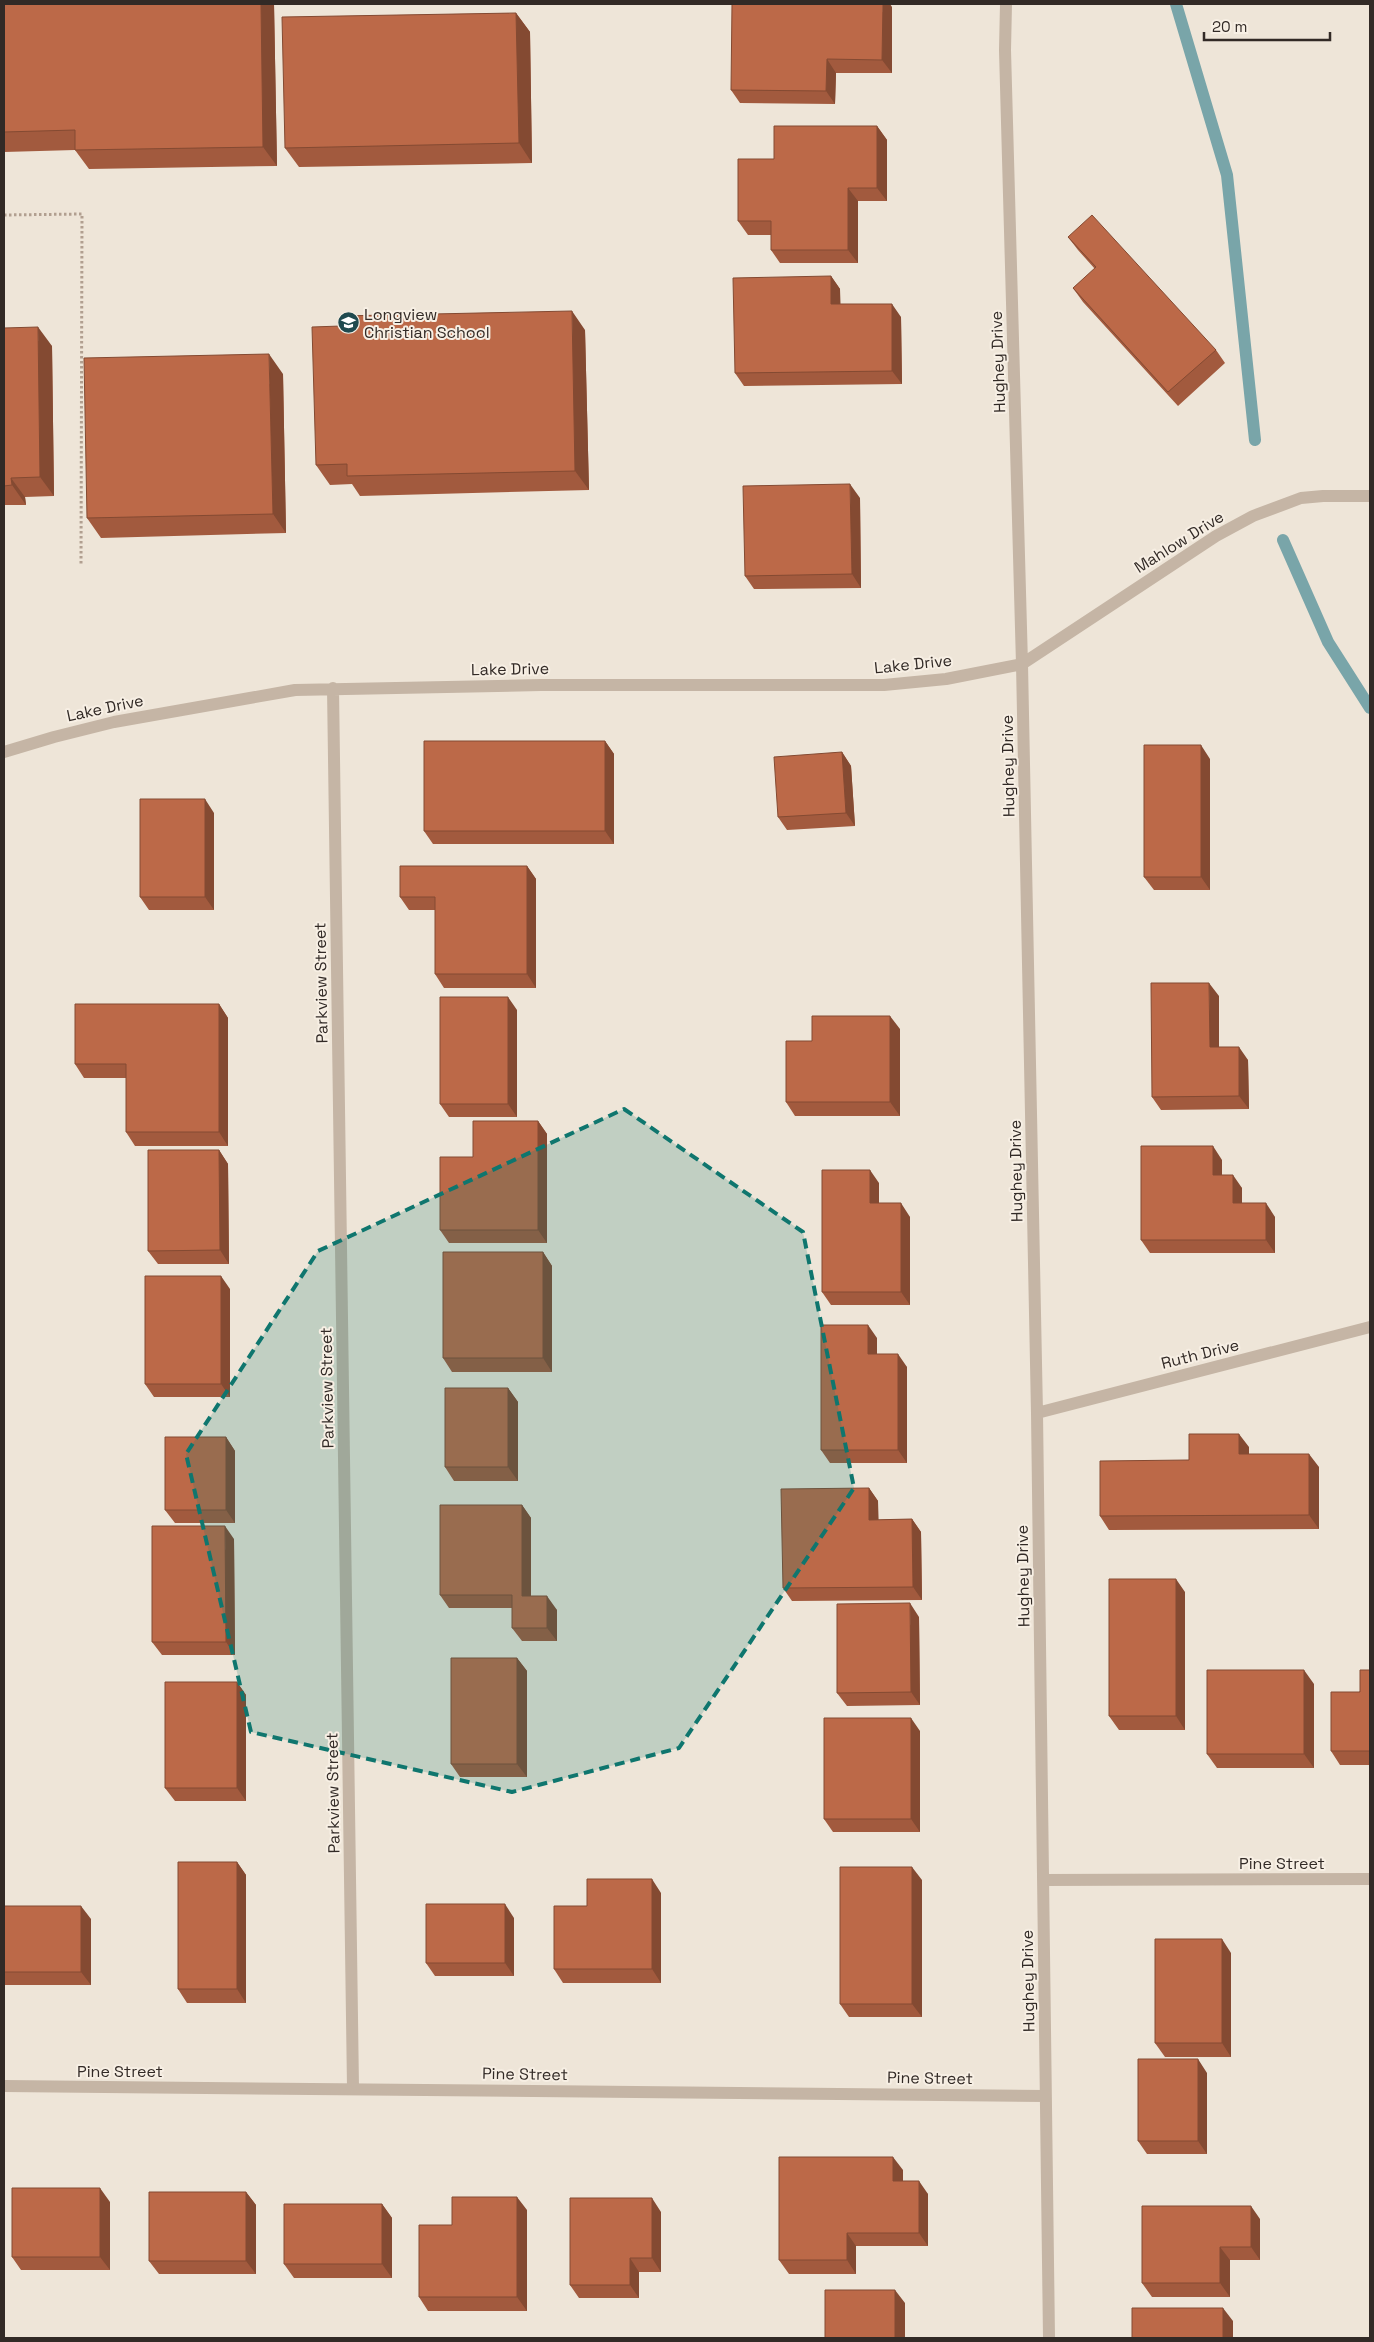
<svg xmlns="http://www.w3.org/2000/svg" width="1374" height="2342" font-family="'Space Grotesk',sans-serif">
  <rect width="100%" height="100%" fill="#eee5d8"/>
  <g fill="none" stroke-linecap="round" stroke-linejoin="round">
    <path stroke="#79a5a9" stroke-width="12" d="M1176,4L1227,175L1255,440
      M1283,540L1328,642L1370,708"/>
    <path stroke="#b19f90" stroke-width="3" stroke-dasharray="2.5 2.5" stroke-linecap="butt" d="M4,215L82,214L81,564"/>
    <path stroke="#c5b5a5" stroke-width="12" d="M1006,4L1005,50L1022,664L1037,1413L1049,2338
      M333,688L353,2088
      M4,752L54,737L114,722L295,690L541,685H884L946,679L1022,664L1216,536L1253,516L1301,498L1323,496H1370
      M1037,1413L1370,1327
      M1043,1880L1370,1879
      M4,2086L1045,2096"/>
  </g>
  <path fill="#a25a3e" d="M4,4H274L277,166L89,169L75,150L4,152Z
    M892,7V73H836L835,104L740,103L731,90Z
    M516,13L530,32L532,163L299,167L285,148Z
    M877,126L887,140V201H858V263H780L771,250V235H748L738,221L774,159Z
    M1068,237L1216,350L1225,363L1178,406L1083,302L1073,288L1095,269L1078,250Z
    M831,276L840,289V304L901,317L902,384L744,386L735,373Z
    M4,328L52,346L54,496L25,497L26,505H4Z
    M585,330L589,490L360,496L352,484L330,485L316,465Z
    M283,374L286,533L101,538L87,518Z
    M860,498L861,588L754,589L745,576Z
    M605,741L614,754V844H433L424,831Z
    M842,752L851,766L855,826L787,830L778,817Z
    M1210,759V890H1154L1144,877Z
    M214,813V910H149L140,897Z
    M527,866L536,879V988H444L435,974V910H409L400,897Z
    M1219,996V1047L1248,1060L1249,1109L1161,1110L1152,1097Z
    M219,1004L228,1018V1146H135L126,1132V1078H84L75,1064Z
    M517,1010V1117H449L440,1104Z
    M900,1029V1116H795L786,1102Z
    M538,1121L547,1134V1243H449L440,1230L473,1157Z
    M219,1150L228,1164L229,1264H158L148,1251Z
    M1222,1160V1175L1242,1188V1203L1275,1217V1253H1150L1141,1240Z
    M879,1183V1203L910,1217V1305H831L822,1292Z
    M543,1252L552,1266V1372H452L443,1358Z
    M230,1289V1397H154L145,1384Z
    M877,1338V1354L907,1367V1463H830L821,1450Z
    M508,1388L518,1402V1481H454L445,1467Z
    M226,1437L235,1451V1523H175L165,1510Z
    M1249,1447V1454L1319,1467V1529L1109,1530L1100,1516L1189,1460Z
    M869,1488L878,1501V1520L912,1519L921,1532L922,1600L792,1601L783,1588Z
    M522,1505L531,1518V1596L557,1610V1641H522L512,1628V1608H449L440,1595Z
    M234,1539L235,1655H162L152,1642Z
    M1185,1592V1730H1119L1109,1716Z
    M919,1617L920,1705L847,1706L837,1693Z
    M517,1658L527,1671V1777H460L451,1764Z
    M1370,1670V1765H1340L1331,1751Z
    M237,1682L246,1695V1801H175L165,1788Z
    M1314,1684V1768H1217L1207,1754Z
    M920,1731V1832H833L824,1819Z
    M237,1862L246,1875V2003H187L178,1989Z
    M922,1880V2017H849L840,2004Z
    M661,1893V1983H563L554,1969L587,1906Z
    M4,1906L91,1919V1985H4Z
    M514,1918V1976H435L426,1963Z
    M1231,1953V2057H1165L1155,2043Z
    M1207,2073V2154H1147L1138,2141Z
    M903,2170V2181L928,2194V2246H856V2274H789L779,2260Z
    M246,2192L256,2205V2274H159L149,2261Z
    M110,2202V2270H21L12,2257Z
    M382,2204L392,2218V2278H294L284,2264Z
    M527,2210V2311H428L419,2297L452,2225Z
    M661,2212V2272H639V2298H579L570,2285Z
    M1260,2219V2260H1230V2297H1152L1142,2283Z"/>
  <path fill="#844a32" d="M261,4H274L277,166L263,147Z
    M883,4H890L892,7V73L882,60Z
    M516,13L530,32L532,163L519,143Z
    M827,59L836,73L835,104L826,91Z
    M877,126L887,140V201L877,188Z
    M848,188L858,201V263L848,250Z
    M831,276L840,289L841,318L831,304Z
    M892,304L901,317L902,384L892,371Z
    M572,311L585,330L589,490L575,471Z
    M38,327L52,346L54,496L40,477Z
    M269,354L283,374L286,533L273,514Z
    M11,478L25,497L26,505L12,485Z
    M850,484L860,498L861,588L852,574Z
    M605,741L614,754V844L605,831Z
    M1201,745L1210,759V890L1201,877Z
    M842,752L851,766L855,826L846,813Z
    M205,799L214,813V910L205,897Z
    M527,866L536,879V988L527,974Z
    M1209,983L1219,996V1060L1210,1047Z
    M508,997L517,1010V1117L508,1104Z
    M219,1004L228,1018V1146L219,1132Z
    M890,1016L900,1029V1116L890,1102Z
    M1239,1047L1248,1060L1249,1109L1239,1096Z
    M538,1121L547,1134V1243L538,1230Z
    M1213,1146L1222,1160V1188L1213,1175Z
    M219,1150L228,1164L229,1264L220,1250Z
    M870,1170L879,1183V1217L870,1203Z
    M1233,1175L1242,1188V1217L1233,1203Z
    M901,1203L910,1217V1305L901,1292Z
    M1266,1203L1275,1217V1253L1266,1240Z
    M543,1252L552,1266V1372L543,1358Z
    M221,1276L230,1289V1397L221,1384Z
    M868,1325L877,1338V1367L868,1354Z
    M898,1354L907,1367V1463L898,1450Z
    M508,1388L518,1402V1481L508,1467Z
    M1239,1434L1249,1447V1467L1239,1454Z
    M226,1437L235,1451V1523L226,1510Z
    M1309,1454L1319,1467V1529L1309,1515Z
    M869,1488L878,1501L879,1533L869,1520Z
    M522,1505L531,1518V1610L522,1596Z
    M912,1519L921,1532L922,1600L913,1587Z
    M225,1526L234,1539L235,1655L226,1642Z
    M1176,1579L1185,1592V1730L1176,1716Z
    M547,1596L557,1610V1641L547,1628Z
    M910,1603L919,1617L920,1705L911,1692Z
    M517,1658L527,1671V1777L517,1764Z
    M1304,1670L1314,1684V1768L1304,1754Z
    M237,1682L246,1695V1801L237,1788Z
    M911,1718L920,1731V1832L911,1819Z
    M237,1862L246,1875V2003L237,1989Z
    M912,1867L922,1880V2017L912,2004Z
    M652,1879L661,1893V1983L652,1969Z
    M505,1904L514,1918V1976L505,1963Z
    M81,1906L91,1919V1985L81,1972Z
    M1222,1939L1231,1953V2057L1222,2043Z
    M1198,2059L1207,2073V2154L1198,2141Z
    M893,2157L903,2170V2194L893,2181Z
    M919,2181L928,2194V2246L919,2233Z
    M100,2188L110,2202V2270L100,2257Z
    M246,2192L256,2205V2274L246,2261Z
    M517,2197L527,2210V2311L517,2297Z
    M652,2198L661,2212V2272L652,2258Z
    M382,2204L392,2218V2278L382,2264Z
    M1251,2206L1260,2219V2260L1251,2247Z
    M847,2233L856,2246V2274L847,2260Z
    M1220,2247L1230,2260V2297L1220,2283Z
    M630,2258L639,2272V2298L630,2285Z
    M895,2290L905,2303V2338H895Z
    M1223,2308L1233,2321V2338H1223Z"/>
  <path fill="#bc6948" stroke="#844a32" d="M4,4H261L263,147L75,150V130L4,132Z
    M732,4H883L882,60L827,59L826,91L731,90Z
    M516,13L519,143L285,148L282,17Z
    M774,126H877V188H848V250H771V221H738V159H774Z
    M1092,215L1216,350L1168,392L1073,288L1096,267L1068,237Z
    M831,276V304H892V371L735,373L733,278Z
    M572,311L575,471L347,476V464L316,465L312,327L341,326L340,316Z
    M38,327L40,477L11,478L12,485L4,486V328Z
    M269,354L273,514L87,518L84,358Z
    M850,484L852,574L745,576L743,486Z
    M424,741H605V831H424Z
    M1144,745H1201V877H1144Z
    M842,752L846,813L778,817L774,757Z
    M140,799H205V897H140Z
    M400,866H527V974H435V897H400Z
    M1151,983H1209L1210,1047H1239V1096L1152,1097Z
    M440,997H508V1104H440Z
    M75,1004H219V1132H126V1064H75Z
    M812,1016H890V1102H786V1041H812Z
    M473,1121H538V1230H440V1157H473Z
    M1141,1146H1213V1175H1233V1203H1266V1240H1141Z
    M148,1150H219L220,1250L148,1251Z
    M822,1170H870V1203H901V1292H822Z
    M443,1252H543V1358H443Z
    M145,1276H221V1384H145Z
    M821,1325H868V1354H898V1450H821Z
    M445,1388H508V1467H445Z
    M1189,1434H1239V1454H1309V1515L1100,1516V1461L1189,1460Z
    M165,1437H226V1510H165Z
    M869,1488V1520L912,1519L913,1587L783,1588L781,1489Z
    M440,1505H522V1596H547V1628H512V1595H440Z
    M152,1526H225L226,1642H152Z
    M1109,1579H1176V1716H1109Z
    M910,1603L911,1692L837,1693V1604Z
    M451,1658H517V1764H451Z
    M1207,1670H1304V1754H1207Z
    M1360,1670H1370V1751H1331V1692H1360Z
    M165,1682H237V1788H165Z
    M824,1718H911V1819H824Z
    M178,1862H237V1989H178Z
    M840,1867H912V2004H840Z
    M587,1879H652V1969H554V1906H587Z
    M426,1904H505V1963H426Z
    M4,1906H81V1972H4Z
    M1155,1939H1222V2043H1155Z
    M1138,2059H1198V2141H1138Z
    M779,2157H893V2181H919V2233H847V2260H779Z
    M12,2188H100V2257H12Z
    M149,2192H246V2261H149Z
    M452,2197H517V2297H419V2225H452Z
    M570,2198H652V2258H630V2285H570Z
    M284,2204H382V2264H284Z
    M1142,2206H1251V2247H1220V2283H1142Z
    M825,2290H895V2338H825Z
    M1132,2308H1223V2338H1132Z"/>
  <path fill="#0f766e" fill-opacity="0.2" stroke="#0f766e" stroke-width="4" stroke-dasharray="10 6" stroke-linejoin="round" d="M624,1109L803,1232L854,1488L679,1748L512,1792L251,1732L186,1454L318,1251Z"/>
  <defs>
    <symbol id="school-disc" viewBox="-11 -11 22 22"><circle r="9.5" fill="#1f4a4f" stroke="#f7efe4"/><path d="M0-5L7-2L0 1L-7-2ZM-4 1L0 2.5L4 1V4Q0 6-4 4Z" fill="#fff"/></symbol>
  </defs>
  <g fill-rule="evenodd">
    <use href="#school-disc" x="336" y="310" width="25" height="25"/>
  </g>
  <g text-anchor="middle" dominant-baseline="central" stroke-width="4" stroke-linejoin="round" paint-order="stroke">
    <g font-size="16" fill="#322a26" stroke="#f7efe4" text-anchor="start">
      <text x="364" y="314">Longview<tspan x="364" dy="18">Christian School</tspan></text>
    </g>
    <g font-size="16" fill="#322a26" stroke="#f7efe4">
      <text transform="translate(998 362) rotate(-92)">Hughey Drive</text>
      <text transform="translate(1179 542) rotate(-32)">Mahlow Drive</text>
      <text transform="translate(913 664) rotate(-6)">Lake Drive</text>
      <text transform="translate(510 669) rotate(-1)">Lake Drive</text>
      <text transform="translate(105 708) rotate(-12)">Lake Drive</text>
      <text transform="translate(1008 766) rotate(-91)">Hughey Drive</text>
      <text transform="translate(321 983) rotate(-91)">Parkview Street</text>
      <text transform="translate(1016 1171) rotate(-91)">Hughey Drive</text>
      <text transform="translate(1200 1354) rotate(-14)">Ruth Drive</text>
      <text transform="translate(327 1388) rotate(-91)">Parkview Street</text>
      <text transform="translate(1023 1576) rotate(-91)">Hughey Drive</text>
      <text transform="translate(333 1793) rotate(-91)">Parkview Street</text>
      <text x="1282" y="1863">Pine Street</text>
      <text transform="translate(1028 1981) rotate(-91)">Hughey Drive</text>
      <text x="120" y="2071">Pine Street</text>
      <text transform="translate(525 2074) rotate(1)">Pine Street</text>
      <text transform="translate(930 2078) rotate(1)">Pine Street</text>
    </g>
  </g>
  <rect width="1374" height="2342" fill="none" stroke="#322a26" stroke-width="10"/>
  <path d="M1204 32v8h126v-8" fill="none" stroke="#322a26" stroke-width="2.5"/>
  <text x="1212" y="32" font-size="15" fill="#322a26" stroke="#f7efe4" stroke-width="4" paint-order="stroke">20 m</text>
</svg>
